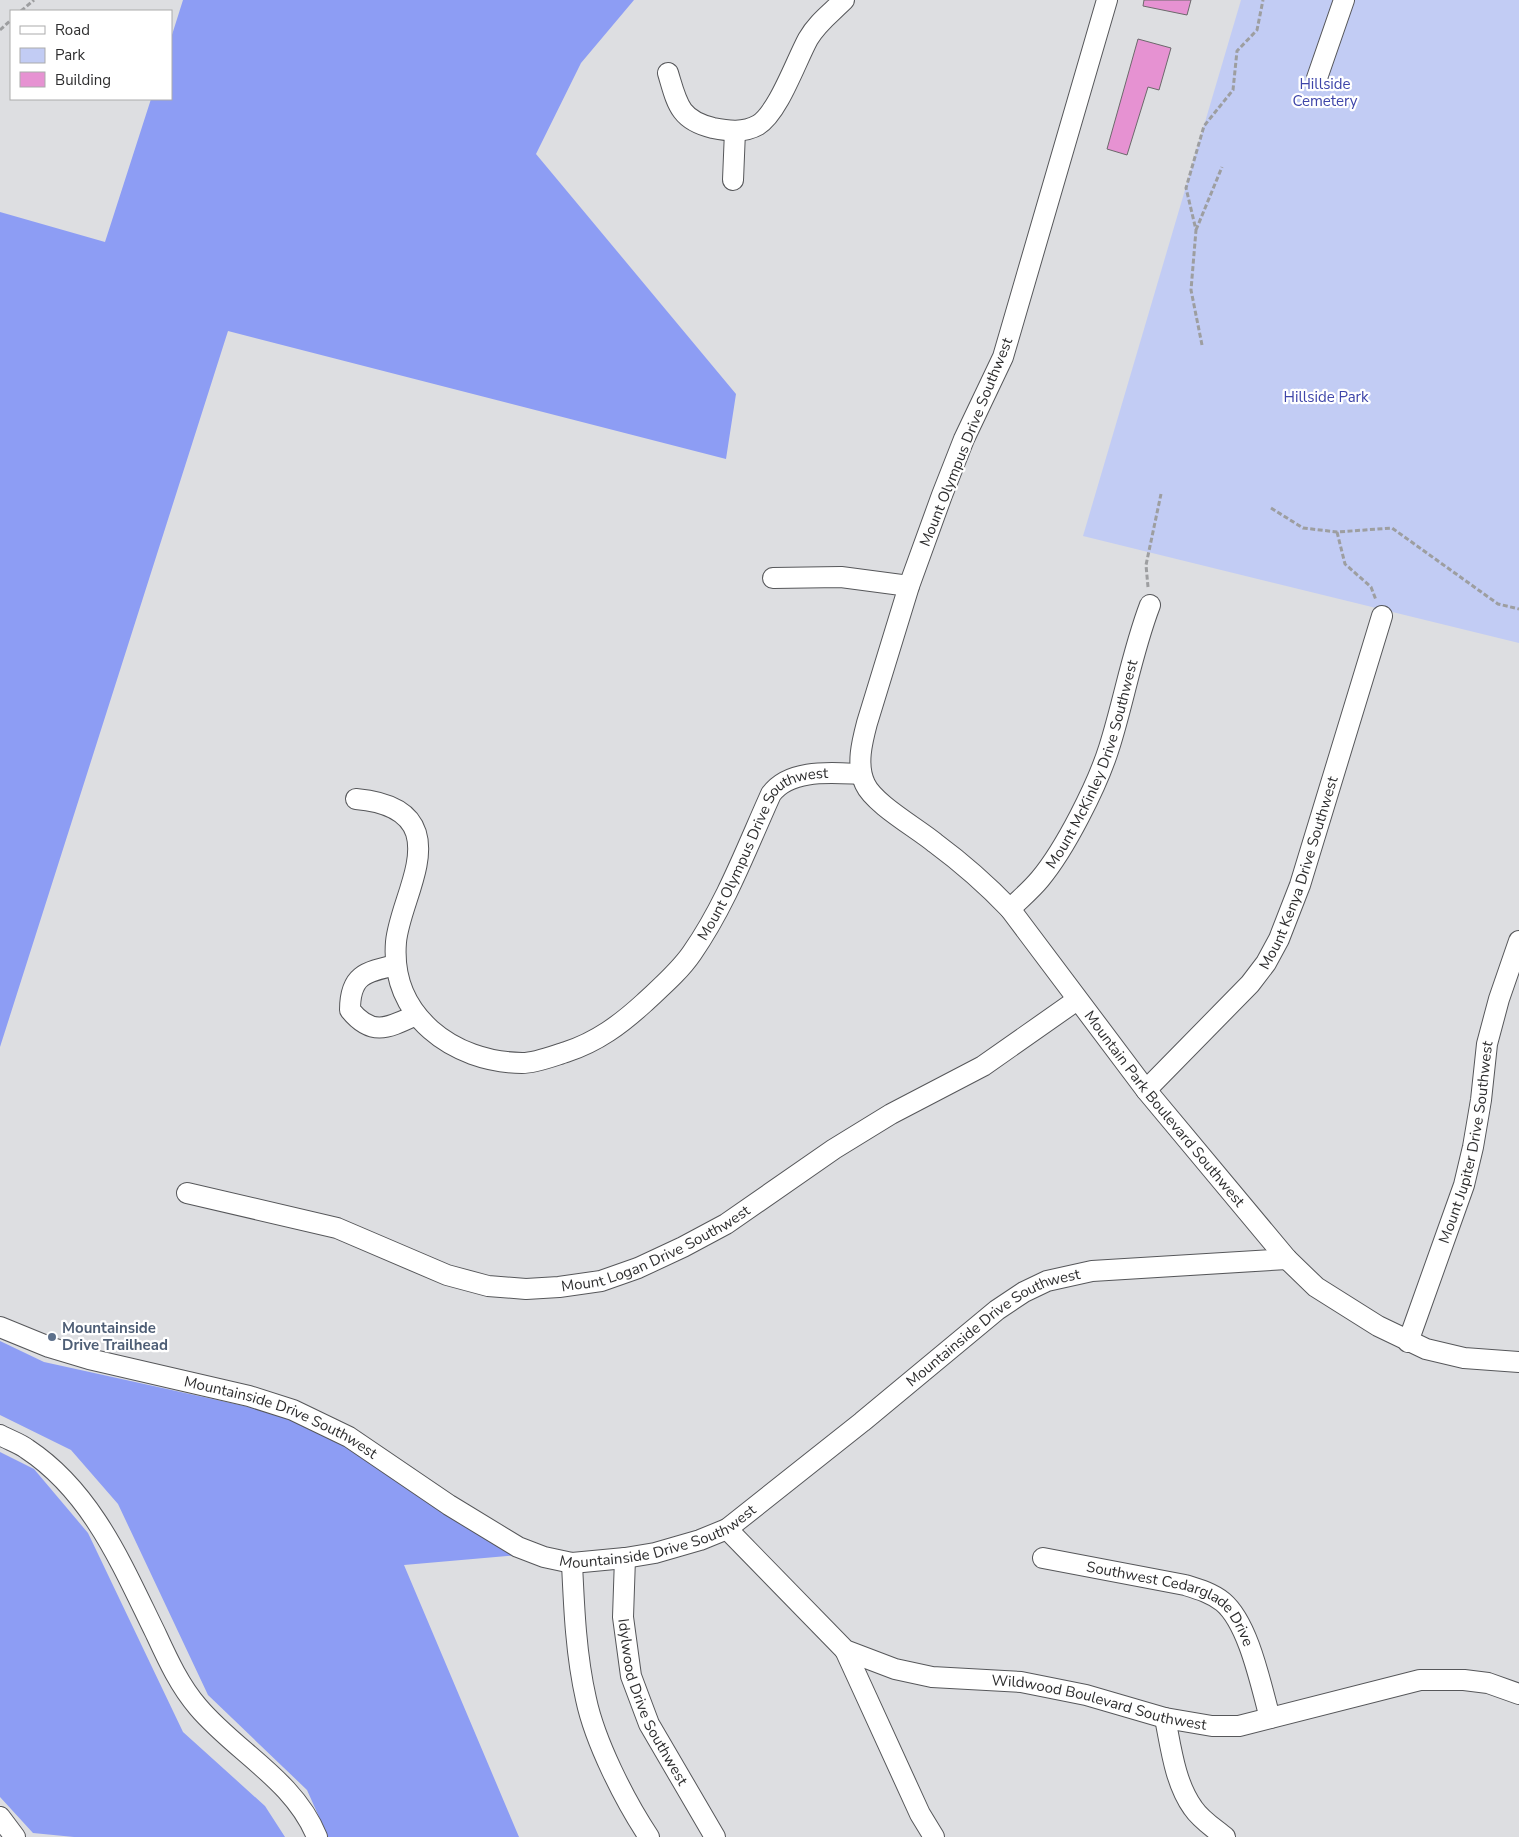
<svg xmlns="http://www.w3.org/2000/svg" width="1519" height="1837" font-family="'Nunito Sans',sans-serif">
  <rect width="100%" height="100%" fill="#dddee1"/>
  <path fill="#c2ccf4" d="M1241,0H1519V643L1083,536Z"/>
  <path fill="#8d9df4" d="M183,0H634L581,63L536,154L736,394L726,459L228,331L0,1047V212L105,242L151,99H171V38Z
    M0,1341L44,1362L290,1416L455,1499L519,1555L404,1565L519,1837H328L307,1790L208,1695L118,1504L71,1450L0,1415Z
    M0,1452L34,1469L88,1533L183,1732L265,1806L285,1837H74L33,1833L0,1797Z"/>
  <path fill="#e692d2" stroke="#6c696b" d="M1144,0H1191L1187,15L1143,6Z
    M1138,39L1171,48L1159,90L1148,87L1127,155L1107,149Z"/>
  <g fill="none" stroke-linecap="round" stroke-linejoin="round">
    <defs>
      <g id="minor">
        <path id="s1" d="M1107,0L1003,357L964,439L942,495L909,586L867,723C862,742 856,765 865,784C874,804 917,828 935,843C962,863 987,885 1010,909L1146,1090L1287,1259L1316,1287L1378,1326L1426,1349L1464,1358L1519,1362"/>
        <path d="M668,73C677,103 679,120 713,128C728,131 744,133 758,125C778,113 796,61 808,39C817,23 831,13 844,0"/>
        <path d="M1317,78L1344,0"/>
        <path d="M733,180L735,131"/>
        <path d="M773,578L841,577L909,586"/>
        <path id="s2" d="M356,799C379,801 408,808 416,833C426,865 399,909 396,942C390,1016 453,1062 522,1063C536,1063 553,1056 566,1052C597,1042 621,1024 644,1003C661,987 679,972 692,953C726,904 747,847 771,794C790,768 833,773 861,774"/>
        <path id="s3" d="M1010,909C1020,899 1031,890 1040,879C1065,849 1097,786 1109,748C1124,701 1132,652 1150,605"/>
        <path d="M396,965C365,972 350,975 350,1010C372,1037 388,1028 416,1015"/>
        <path id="s4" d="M1146,1090L1250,984L1266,963L1279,939L1300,885L1382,616"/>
        <path id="s5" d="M187,1193L337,1228L447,1275L488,1286L526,1289L559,1287L601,1281L638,1268L683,1247L726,1224L834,1149L891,1114L983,1066L1077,1000"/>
        <path id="s6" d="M0,1327L49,1347L89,1359L249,1396L293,1410L349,1437L449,1505L518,1547L544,1557L572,1563L625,1558L655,1553L700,1540L727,1529L862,1422L997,1310L1024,1292L1047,1281L1092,1271L1287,1259"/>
        <path id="s7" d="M1408,1342L1464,1185L1473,1147L1481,1100L1487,1044L1499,999L1519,941"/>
        <path d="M0,1435C9,1440 19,1443 27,1449C92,1492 122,1565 155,1632C167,1658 179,1685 198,1707C236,1752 294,1780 317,1837"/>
        <path id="s8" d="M727,1529L845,1650L895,1669L932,1677L1021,1682L1086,1695L1165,1718L1212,1726H1239L1420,1680H1464L1488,1683L1519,1694"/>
        <path id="s9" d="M625,1558L623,1617L631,1676L649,1724L715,1837"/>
        <path id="s10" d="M1043,1558L1185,1585C1198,1589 1212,1593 1223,1602C1249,1624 1261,1686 1270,1718"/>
        <path d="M572,1563C574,1608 576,1655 586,1699C595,1742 625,1801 649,1837"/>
        <path d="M845,1650L920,1814L934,1837"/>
        <path d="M1165,1718C1171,1748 1175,1783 1193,1808C1201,1820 1214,1828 1225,1837"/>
        <path d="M0,1817L15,1837"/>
      </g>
    </defs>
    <use href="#minor" stroke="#56575a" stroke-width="22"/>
    <path stroke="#9d9ea0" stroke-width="3" stroke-dasharray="5 2.5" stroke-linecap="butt" d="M21,11L34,0
      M0,30L11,20
      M1196,230L1222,167
      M1202,345L1191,290L1196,230L1186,188L1204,126L1233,90L1237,51L1257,30L1263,0
      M1271,508L1303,528L1337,532L1392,528L1498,604L1519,609
      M1337,532L1345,564L1371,587L1376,600
      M1148,587L1146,565L1161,494"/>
    <use href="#minor" stroke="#fff" stroke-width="20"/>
  </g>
  <circle fill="#5c6f8a" stroke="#fff" stroke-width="2" cx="52" cy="1337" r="5"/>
  <g text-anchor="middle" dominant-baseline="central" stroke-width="4.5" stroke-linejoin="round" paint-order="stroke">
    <g font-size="15" fill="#3e45a9" stroke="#fff">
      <text x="1325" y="84">Hillside<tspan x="1325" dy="17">Cemetery</tspan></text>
      <text x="1326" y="397">Hillside Park</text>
    </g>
    <g font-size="15" fill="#2e2e2f" stroke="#fff">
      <text transform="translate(966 442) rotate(-68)">Mount Olympus Drive Southwest</text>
      <text stroke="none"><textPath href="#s3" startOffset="170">Mount McKinley Drive Southwest</textPath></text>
      <text stroke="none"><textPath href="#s2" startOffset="719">Mount Olympus Drive Southwest</textPath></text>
      <text stroke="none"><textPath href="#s4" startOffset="271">Mount Kenya Drive Southwest</textPath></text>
      <text stroke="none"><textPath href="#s1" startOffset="1270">Mountain Park Boulevard Southwest</textPath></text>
      <text stroke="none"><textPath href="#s7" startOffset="209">Mount Jupiter Drive Southwest</textPath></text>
      <text stroke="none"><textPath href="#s5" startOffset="492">Mount Logan Drive Southwest</textPath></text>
      <text stroke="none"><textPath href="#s6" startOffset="1121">Mountainside Drive Southwest</textPath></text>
      <text stroke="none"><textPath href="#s6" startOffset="296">Mountainside Drive Southwest</textPath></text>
      <text stroke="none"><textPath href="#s6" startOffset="716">Mountainside Drive Southwest</textPath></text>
      <text stroke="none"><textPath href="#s10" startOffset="141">Southwest Cedarglade Drive</textPath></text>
      <text stroke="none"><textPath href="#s9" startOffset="150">Idylwood Drive Southwest</textPath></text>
      <text stroke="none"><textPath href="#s8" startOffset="430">Wildwood Boulevard Southwest</textPath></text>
    </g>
    <g font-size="15" font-weight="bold" fill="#4e5e75" stroke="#fff" text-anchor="start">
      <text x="62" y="1328">Mountainside<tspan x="62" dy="17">Drive Trailhead</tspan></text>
    </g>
  </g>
  <rect x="10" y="10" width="162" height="90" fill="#ffffff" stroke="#ababac"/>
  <rect x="20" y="26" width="25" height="8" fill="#ffffff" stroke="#ababac"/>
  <text x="55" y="35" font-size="15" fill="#2e2e2f">Road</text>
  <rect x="20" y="48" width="25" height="15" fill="#c2ccf4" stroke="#ababac"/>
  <text x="55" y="60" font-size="15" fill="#2e2e2f">Park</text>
  <rect x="20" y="72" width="25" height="15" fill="#e692d2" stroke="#ababac"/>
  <text x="55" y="85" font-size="15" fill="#2e2e2f">Building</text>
</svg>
